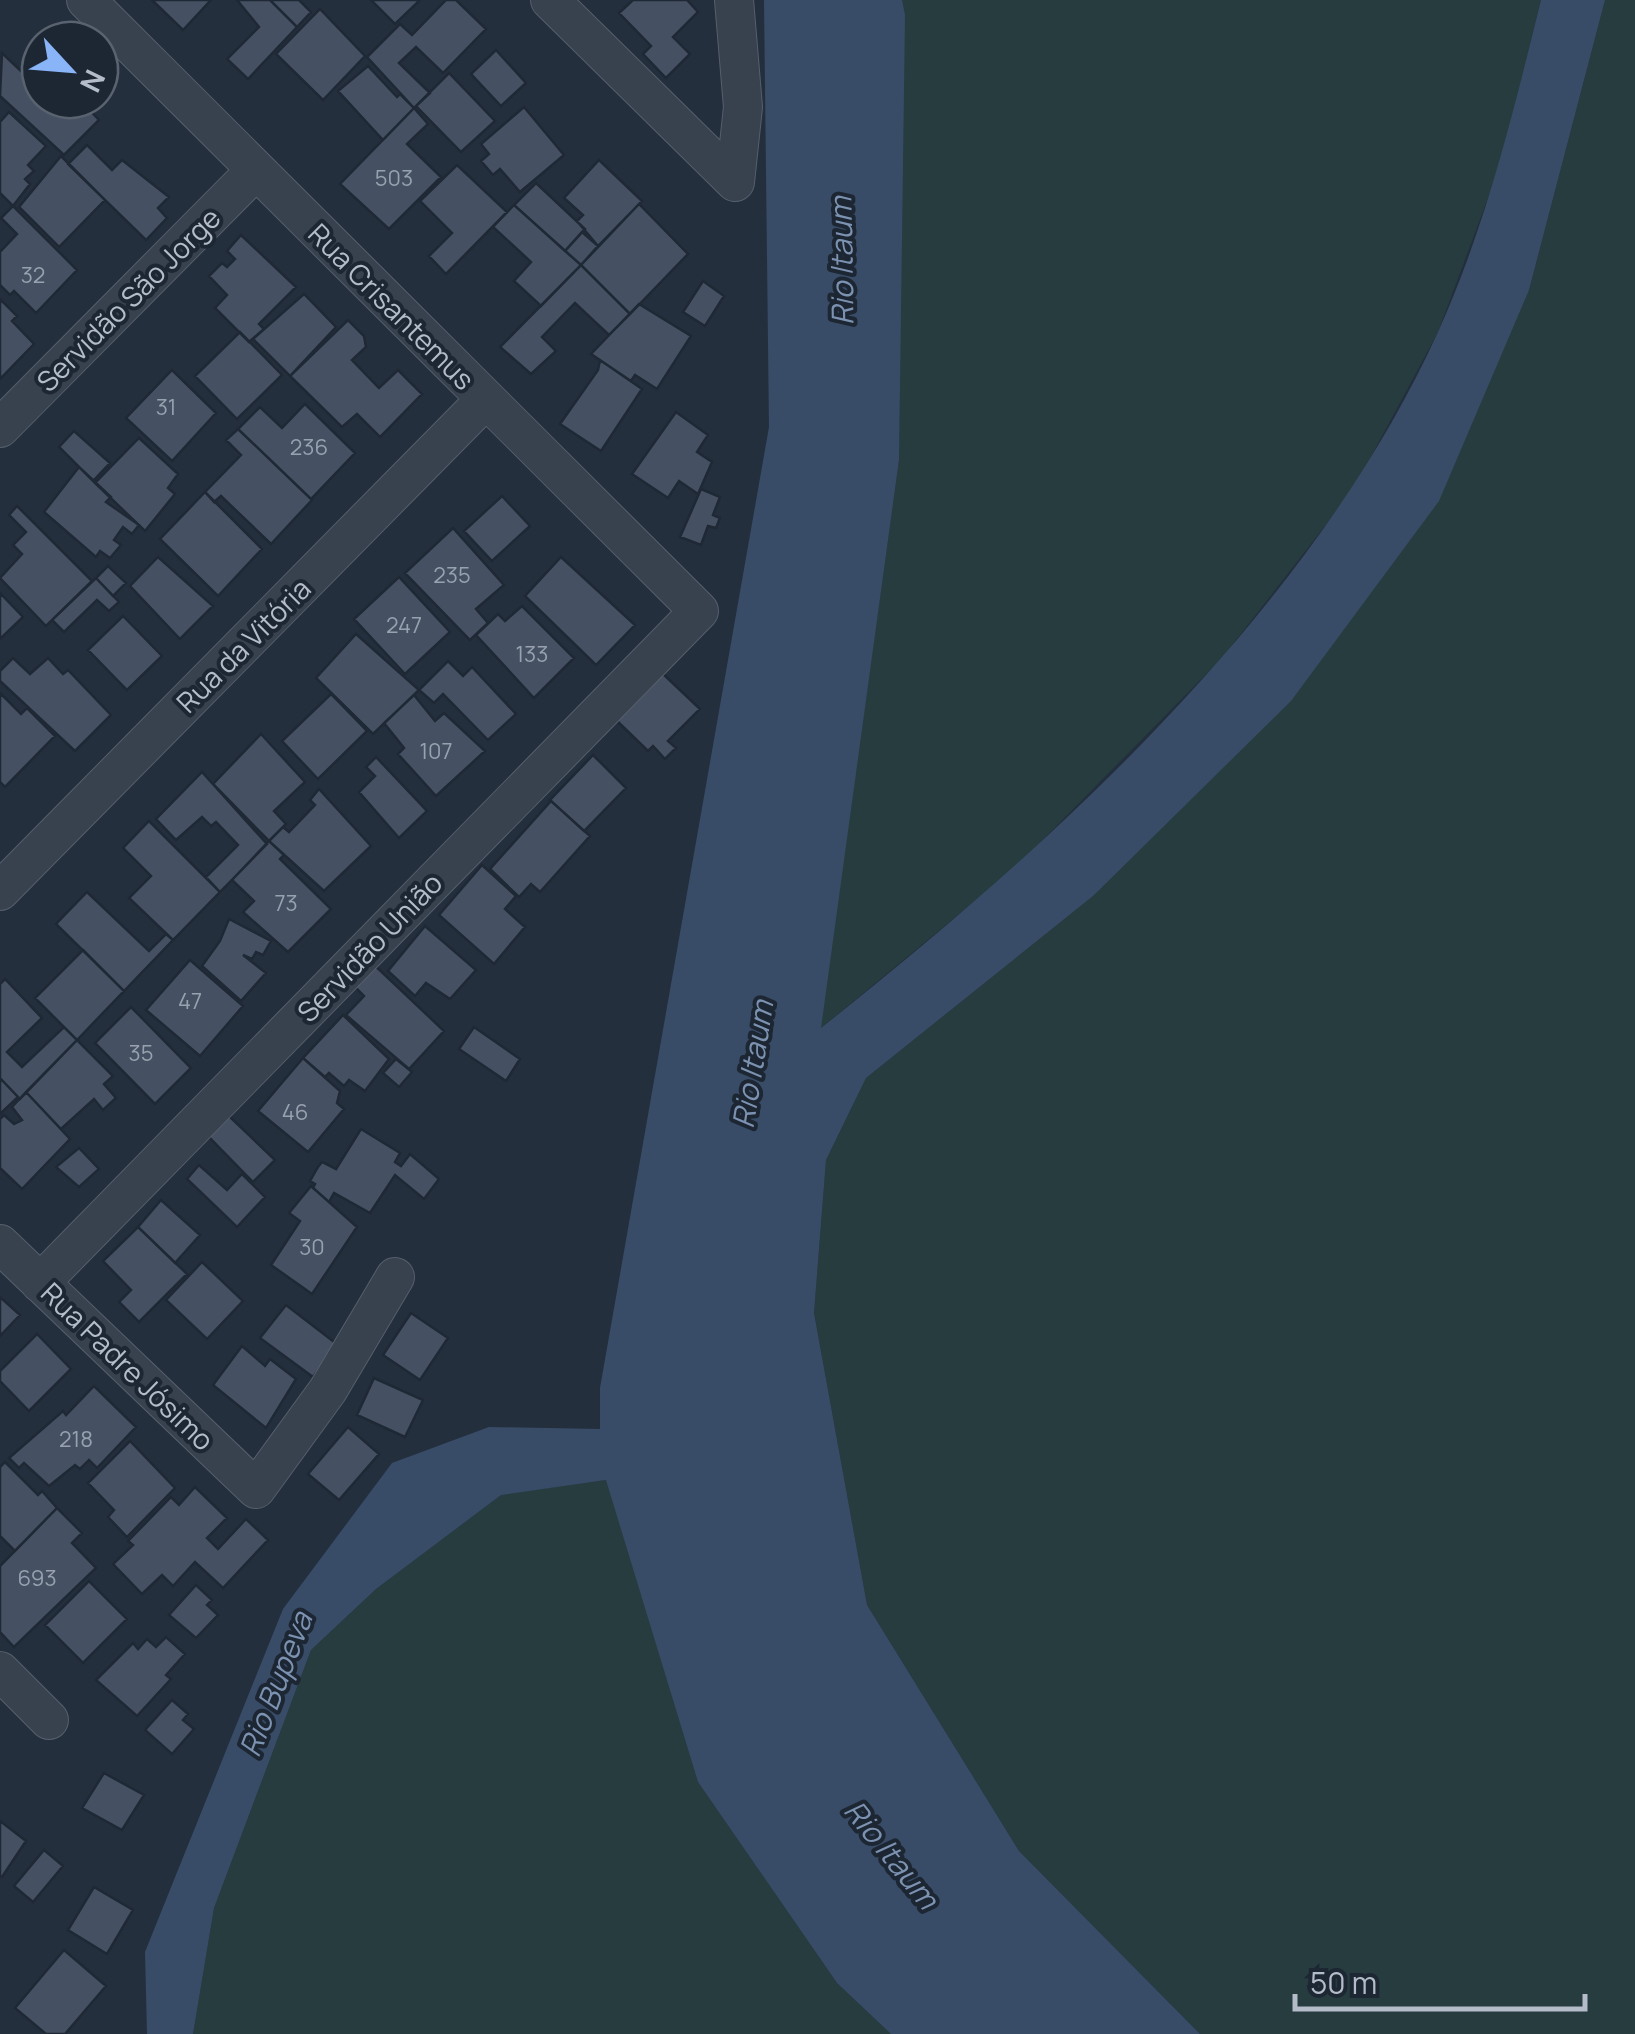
<svg xmlns="http://www.w3.org/2000/svg" width="1635" height="2034" font-family="Manrope,sans-serif">
  <rect width="100%" height="100%" fill="#242f3e"/>
  <path fill="#263c3f" d="M902,0H1541L1501,163L1438,332L1353,490L1222,658L1016,867L820,1029L899,460Z
    M1605,0H1635V2034H1200L1019,1851L867,1605L814,1313L826,1160L866,1078L1093,896L1529,290Z
    M607,1480L698,1782L837,1983L891,2034H193L214,1908L311,1650L376,1589L502,1494Z"/>
  <path fill="#394c67" d="M764,0H902L905,15L899,460L821,1028C1056,842 1312,609 1438,332C1486,226 1513,113 1541,0H1605L1529,290L1439,501L1291,701L1093,896L866,1078L826,1160L814,1313L867,1605L1019,1851L1200,2034H891L837,1983L698,1782L606,1480L501,1495L376,1589L311,1650L214,1908L193,2034H147L145,1952L283,1609L392,1463L489,1427L600,1429V1388L769,427Z"/>
  <path fill="#455162" stroke="#1f2835" stroke-width="2.5" d="M152,0H211L183,30Z
    M237,0H270L297,27L248,79L227,59L259,27Z
    M270,0H299L311,12L297,27Z
    M371,0H420L395,24Z
    M446,0H456L486,29L443,73L416,47L399,63L430,93L414,108L367,57L400,24L412,35Z
    M633,0H687L698,12L673,37L690,54L666,78L643,54L651,46L619,13Z
    M320,9L365,56L323,100L276,54Z
    M496,50L526,83L501,106L471,74Z
    M2,53L40,89V100H80L99,120L64,155L0,96Z
    M368,66L397,97L400,94L414,108L383,140L338,91Z
    M449,73L495,121L461,152L416,106Z
    M524,107L564,155L520,192L500,169L493,175L481,161L489,154L481,144Z
    M414,108L428,124L407,144L441,177L389,229L340,184Z
    M9,112L46,146L28,165L34,171L25,179L30,184L13,206L0,193V122Z
    M87,145L112,170L122,160L169,197L158,208L167,218L146,240L68,164Z
    M61,156L105,200L59,247L19,207Z
    M599,160L642,201L598,246L577,221L583,215L564,198Z
    M457,165L507,212L446,274L429,256L452,233L420,201Z
    M536,183L585,229L565,251L514,205Z
    M639,204L688,254L630,314L581,265Z
    M514,205L581,265L541,306L514,281L531,262L493,227Z
    M13,206L77,270L36,313L14,291L10,295L0,285V252L17,234L1,218Z
    M582,232L598,246L581,265L565,251Z
    M241,235L296,287L259,324L264,329L249,342L215,308L227,295L209,276L222,263L227,267L235,259L227,251Z
    M581,265L630,314L609,335L575,303L542,337L556,351L531,374L500,347Z
    M703,281L724,296L705,326L683,312Z
    M304,294L336,327L290,376L253,339Z
    M0,299L17,316L12,321L34,344L0,379Z
    M639,304L691,336L657,389L635,375L631,381L591,354Z
    M348,320L364,336L366,347L352,360L379,388L398,370L422,394L380,437L357,414L342,427L290,376Z
    M240,332L282,375L237,419L195,376Z
    M600,360L642,389L601,451L560,424L598,370Z
    M172,370L216,413L172,461L126,418Z
    M305,404L355,453L311,499L238,429L260,407L282,428Z
    M676,412L708,435L697,452L712,462L698,494L679,481L668,498L632,474Z
    M238,429L312,500L271,544L221,496L214,502L205,492L241,455L226,440Z
    M74,431L110,463L93,481L59,447Z
    M139,438L178,474L168,488L175,494L145,531L95,483Z
    M79,467L111,497L106,502L139,525L132,534L123,527L114,540L121,545L110,558L100,551L96,557L44,512Z
    M701,489L720,497L713,515L720,518L716,528L708,526L701,545L680,537Z
    M205,492L262,549L218,596L160,539Z
    M502,496L530,526L492,561L464,531Z
    M17,506L92,581L46,626L0,578L22,554L13,545L26,532L9,515Z
    M453,528L504,585L476,609L488,623L470,640L405,573Z
    M158,557L213,606L180,639L130,586Z
    M561,557L635,625L596,665L525,596Z
    M108,566L126,583L113,596L96,578Z
    M399,577L450,632L405,674L354,619Z
    M96,578L119,602L109,611L97,600L64,632L52,620Z
    M0,593L23,617L0,639Z
    M522,606L574,658L534,698L476,635L498,614L505,621Z
    M123,616L162,656L127,690L88,650Z
    M356,634L419,690L373,734L316,678Z
    M13,658L30,674L48,658L63,674L68,670L111,715L75,751L0,681V671Z
    M448,661L463,676L472,667L516,714L488,740L443,694L434,703L419,690Z
    M661,672L700,709L668,741L676,748L665,759L653,746L648,751L614,718Z
    M0,693L21,714L27,708L55,736L5,787L0,782Z
    M331,694L367,731L318,779L282,741Z
    M414,695L435,721L444,713L485,751L436,796L398,754L404,748L384,723Z
    M261,734L305,782L274,811L286,824L269,841L213,784Z
    M593,755L626,788L584,831L550,800Z
    M376,757L427,811L399,838L359,792L375,776L366,767Z
    M202,772L267,844L220,892L206,877L238,845L216,822L211,826L202,817L176,840L156,819Z
    M319,789L371,846L324,891L269,841L283,827L289,832L315,805L310,800Z
    M551,801L590,836L540,892L531,884L519,897L490,869Z
    M149,821L220,892L173,940L129,898L151,876L123,848Z
    M269,841L284,855L280,859L331,909L288,952L243,912L254,901L232,880Z
    M482,865L516,896L505,909L525,927L494,964L439,915Z
    M87,892L149,951L166,934L173,940L124,991L56,924Z
    M229,919L271,941L263,955L256,952L252,959L243,955L266,973L241,1001L202,966L220,941Z
    M425,926L476,970L450,999L426,983L415,996L388,971Z
    M83,950L124,991L77,1040L35,998Z
    M368,959L444,1031L409,1069L346,1015L364,996L348,980Z
    M190,960L243,1006L200,1056L146,1010Z
    M5,979L42,1018L7,1052L22,1067L64,1027L77,1040L20,1099L0,1078V984Z
    M131,1007L191,1068L155,1104L95,1043Z
    M343,1015L389,1059L365,1091L349,1080L344,1086L329,1073L325,1077L303,1058Z
    M474,1027L520,1059L506,1081L459,1049Z
    M77,1040L113,1076L104,1084L116,1098L103,1110L94,1099L61,1129L26,1092Z
    M303,1058L340,1091L337,1103L344,1109L308,1152L258,1111Z
    M396,1059L412,1072L399,1087L383,1073Z
    M0,1078L18,1097L0,1114Z
    M26,1092L70,1139L22,1189L0,1168V1119L4,1115L14,1124L22,1120L12,1107Z
    M229,1116L275,1160L253,1182L208,1136Z
    M361,1129L400,1153L395,1162L401,1166L410,1154L439,1179L424,1199L395,1175L370,1213L334,1193L329,1202L313,1188L315,1184L310,1181L318,1167L322,1162L336,1169Z
    M79,1148L99,1169L79,1187L56,1167Z
    M199,1165L227,1190L242,1174L265,1197L237,1227L187,1179Z
    M311,1186L357,1227L312,1294L271,1265L300,1221L289,1213Z
    M161,1200L200,1235L175,1263L138,1227Z
    M138,1227L187,1274L139,1322L119,1302L131,1290L103,1261Z
    M202,1262L243,1301L207,1339L166,1300Z
    M0,1297L20,1315L0,1336Z
    M286,1305L338,1345L313,1377L260,1338Z
    M411,1313L448,1338L420,1380L383,1355Z
    M37,1334L71,1369L29,1411L0,1381V1371Z
    M242,1346L265,1366L270,1359L296,1379L266,1428L213,1385Z
    M374,1378L423,1400L405,1437L357,1415Z
    M94,1386L136,1427L97,1468L89,1460L80,1469L75,1465L49,1486L24,1463L19,1468L9,1458L63,1411L66,1415Z
    M348,1427L379,1454L339,1500L308,1474Z
    M130,1441L175,1488L127,1537L108,1517L114,1510L88,1483Z
    M5,1462L38,1495L42,1491L57,1508L15,1551L0,1536V1467Z
    M195,1487L227,1518L207,1538L218,1549L246,1519L268,1540L223,1588L195,1562L173,1586L162,1575L142,1594L113,1564L133,1545L128,1541L171,1497L179,1505Z
    M57,1508L82,1533L72,1543L96,1568L14,1647L0,1632V1566Z
    M89,1581L127,1619L83,1663L45,1625Z
    M196,1585L212,1600L207,1605L218,1615L196,1638L169,1615Z
    M166,1637L185,1654L166,1675L171,1679L137,1716L96,1680L133,1643L138,1649L147,1639L156,1647Z
    M172,1700L188,1714L183,1720L194,1729L172,1754L145,1730Z
    M104,1773L144,1795L122,1830L82,1808Z
    M0,1821L26,1841L2,1877L0,1876Z
    M44,1850L63,1866L33,1902L14,1886Z
    M94,1887L133,1910L107,1954L68,1930Z
    M64,1950L106,1986L65,2034H46L15,2008Z"/>
  <g fill="none" stroke-linecap="round" stroke-linejoin="round">
    <defs>
      <path id="street" d="M550,0L735,182
        M734,0L743,107L735,182
        M0,428L256,170
        M0,891L486,399
        M0,1244L256,1489L328,1390L395,1277
        M40,1283L699,611L86,0
        M0,1671L49,1720"/>
    </defs>
    <use href="#street" stroke="#565f6c" stroke-width="40"/>
    <use href="#street" stroke="#38414e" stroke-width="38"/>
  </g>
  <g text-anchor="middle" dominant-baseline="central" stroke-width="8" stroke-linejoin="round" paint-order="stroke">
    <g font-size="22" fill="#98a1af">
      <text x="394" y="178">503</text>
      <text x="33" y="275">32</text>
      <text x="166" y="407">31</text>
      <text x="309" y="447">236</text>
      <text x="452" y="575">235</text>
      <text x="404" y="625">247</text>
      <text x="532" y="654">133</text>
      <text x="436" y="751">107</text>
      <text x="286" y="903">73</text>
      <text x="190" y="1001">47</text>
      <text x="141" y="1053">35</text>
      <text x="295" y="1112">46</text>
      <text x="312" y="1247">30</text>
      <text x="76" y="1439">218</text>
      <text x="37" y="1578">693</text>
    </g>
    <g font-size="28" fill="#b4bcc9" stroke="#1d2633">
      <text transform="translate(128 299) rotate(-45)">Servidão São Jorge</text>
      <text transform="translate(392 306) rotate(45)">Rua Crisantemus</text>
      <text transform="translate(243 645) rotate(-45)">Rua da Vitória</text>
      <text transform="translate(369 947) rotate(-46)">Servidão União</text>
      <text transform="translate(128 1366) rotate(44)">Rua Padre Jósimo</text>
    </g>
    <g font-size="30" font-style="italic" fill="#7c92b1" stroke="#1d2633">
      <text transform="translate(841 261) rotate(-91)">Rio Itaum</text>
      <text transform="translate(752 1064) rotate(-81)">Rio Itaum</text>
      <text transform="translate(275 1684) rotate(-69)">Rio Bupeva</text>
      <text transform="translate(892 1854) rotate(51)">Rio Itaum</text>
    </g>
  </g>
  <g transform="translate(70 70) rotate(116)"><circle r="48" fill="#1d2633" stroke="#59626f" stroke-width="2.5"/>
  <path d="M0-8L18 38L0 25L-18 38Z" fill="#8ab4f8"/>
  <text y="-15" font-size="28" font-weight="bold" text-anchor="middle" fill="#b4bcc9">N</text>
  </g>
  <path d="M1295 1994v15h290v-15" fill="none" stroke="#b4bcc9" stroke-width="5"/>
  <text x="1310" y="1994" font-size="30" fill="#b4bcc9" stroke="#1d2633" stroke-width="8" paint-order="stroke">50 m</text>
</svg>
